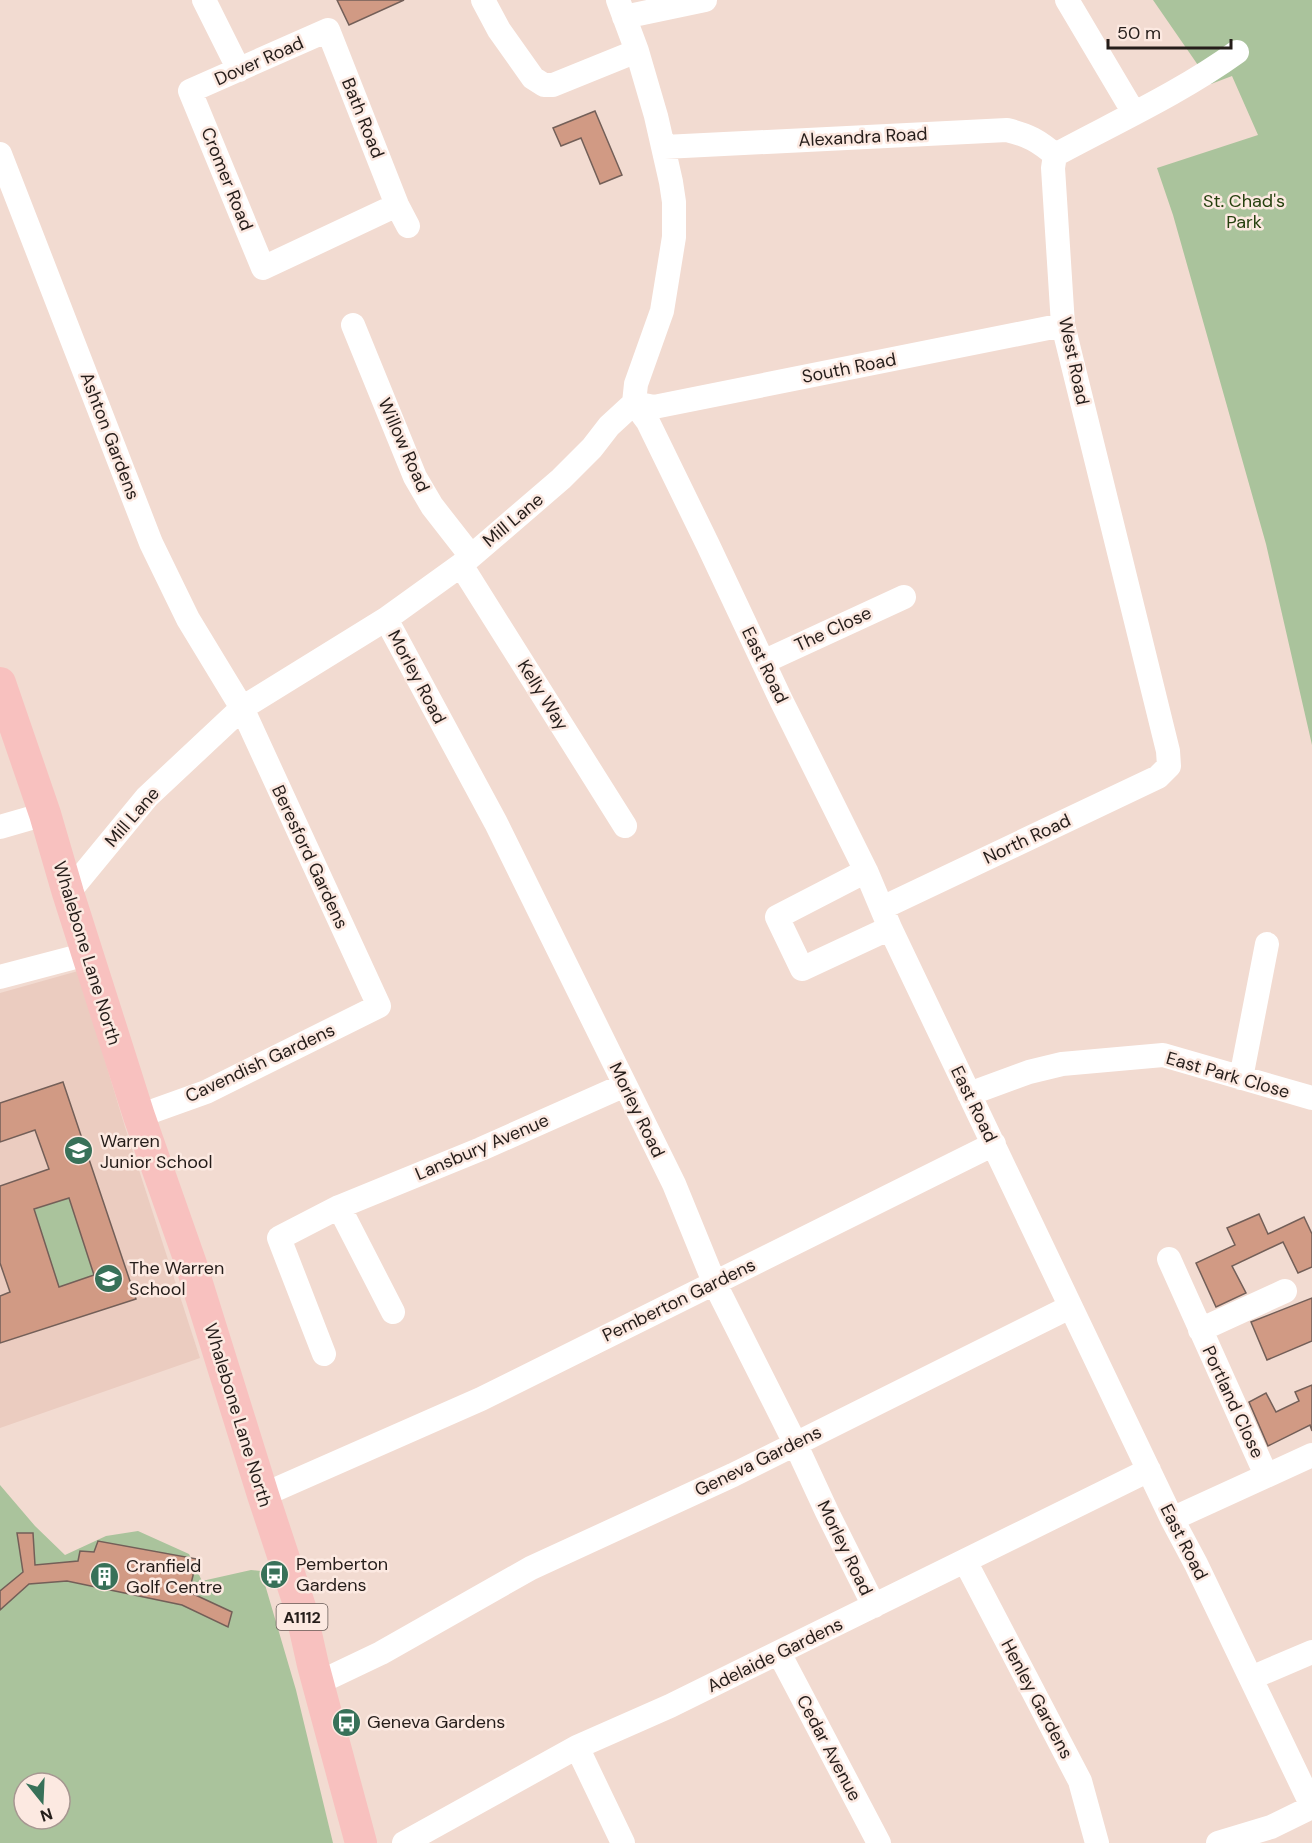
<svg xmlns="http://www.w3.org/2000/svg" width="1312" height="1843" font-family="'DM Sans',sans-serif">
  <rect width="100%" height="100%" fill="#f2dbd1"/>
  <path fill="#ebccc0" d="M78,971L125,1127L200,1358L0,1428V993Z"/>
  <path fill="#aac39c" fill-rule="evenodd" d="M1153,0H1312V745L1266,544L1173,215L1157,168L1258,135L1232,76L1211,84Z
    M69,1198L94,1275L59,1287L34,1209Z
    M0,1485L35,1526L65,1555L106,1536L138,1531L189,1554L202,1581L251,1570L261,1571L296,1690L333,1843H0ZM24,1783H60V1819H24Z"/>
  <path fill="#d19a84" stroke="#735f58" stroke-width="1.5" fill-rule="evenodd" d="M337,0H404L349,25Z
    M595,111L622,175L600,184L581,138L561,146L553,128Z
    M63,1082L136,1299L0,1343V1296L10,1292L0,1263V1186L49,1169L35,1130L0,1142V1103ZM69,1198L94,1275L59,1287L34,1209Z
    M1259,1214L1268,1234L1304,1217L1312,1234V1267L1298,1273L1283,1242L1232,1266L1246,1293L1216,1307L1196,1263L1235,1245L1227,1228Z
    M1312,1298V1341L1267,1360L1251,1322Z
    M1312,1385V1431L1310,1425L1268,1446L1249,1402L1266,1393L1276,1412L1299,1401L1295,1392Z
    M17,1533H33L35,1565L78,1561L80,1551L94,1552L98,1541L197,1559L189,1592L232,1612L228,1627L182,1605L67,1581L29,1584L0,1610V1591L23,1572Z"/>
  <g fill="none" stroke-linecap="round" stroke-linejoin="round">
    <path stroke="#fff" stroke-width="24" d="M204,0L239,70
      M483,0L499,30L533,78L544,85H553L637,51
      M1067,0L1134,113
      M624,17L705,0
      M664,147L1007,130C1028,135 1039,141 1055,155
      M0,154L151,543L188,619L242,708L379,1006L206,1092L139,1116
      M397,205L263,268L190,91L328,30L397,205L408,226
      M353,325L415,477L432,506L471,556
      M634,403L648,422L708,545L781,700L866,871L890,928L1172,1519L1196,1564L1312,1806
      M634,403L654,407L1063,325
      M461,565L625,826
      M386,619L496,823L674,1184L714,1282L795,1443L827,1512L874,1606
      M763,662L904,597
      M0,827L45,814
      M866,871L777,917L802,969L890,928
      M68,893L147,797L242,708L386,619L461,565L561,479L592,448L609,426L634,403L636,384L662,311L674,237V202L671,182L656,116L637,51L618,0
      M882,908L1158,777L1169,766L1168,751L1063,325L1053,168L1055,155C1116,122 1180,93 1237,52
      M0,977L87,954
      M1241,1078L1267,944
      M969,1094L1029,1072L1062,1064L1163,1055L1312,1098
      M339,1207L393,1312
      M1169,1259L1266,1475
      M1200,1330L1285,1291
      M324,1354L279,1238L339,1207L481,1149L625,1085
      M263,1495L481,1399L994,1144
      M1172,1519L1312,1455
      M965,1561L1080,1781L1097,1843
      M779,1653L879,1843
      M1251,1678L1312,1652
      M318,1683L381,1653L531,1568L733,1475L1070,1307
      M577,1747L623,1843
      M404,1843L577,1747L670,1706L1149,1470
      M1218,1843L1271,1827L1312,1807"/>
    <path stroke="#f8c1bf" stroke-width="32" d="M0,683L45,814L68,893L139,1116L191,1264L263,1495L300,1607L313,1665L361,1843"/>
  </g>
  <defs>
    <symbol id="school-disc" viewBox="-11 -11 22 22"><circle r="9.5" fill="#387159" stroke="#fce9e1"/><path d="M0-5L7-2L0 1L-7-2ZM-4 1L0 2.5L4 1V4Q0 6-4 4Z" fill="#fff"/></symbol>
    <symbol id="bus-disc" viewBox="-11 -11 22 22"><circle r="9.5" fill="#387159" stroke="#fce9e1"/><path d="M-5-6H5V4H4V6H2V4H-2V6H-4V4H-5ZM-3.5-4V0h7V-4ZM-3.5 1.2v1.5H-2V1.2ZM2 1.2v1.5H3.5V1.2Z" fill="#fff"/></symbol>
    <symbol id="building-disc" viewBox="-11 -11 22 22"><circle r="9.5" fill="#387159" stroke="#fce9e1"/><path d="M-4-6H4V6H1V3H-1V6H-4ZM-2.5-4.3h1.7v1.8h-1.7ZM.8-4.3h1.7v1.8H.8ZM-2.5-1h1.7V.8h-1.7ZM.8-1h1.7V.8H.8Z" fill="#fff"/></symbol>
  </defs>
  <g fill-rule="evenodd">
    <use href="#school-disc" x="62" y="1134" width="33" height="33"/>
    <use href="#school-disc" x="92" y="1262" width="33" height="33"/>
    <use href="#bus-disc" x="258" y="1558" width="33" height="33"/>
    <use href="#building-disc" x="88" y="1560" width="33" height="33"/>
    <use href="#bus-disc" x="330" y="1706" width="33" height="33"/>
  </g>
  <g text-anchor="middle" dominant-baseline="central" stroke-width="5" stroke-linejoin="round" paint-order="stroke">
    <rect fill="#fce9e1" stroke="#665a56" stroke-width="1.5" x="276.5" y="1604" width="51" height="26" rx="4.5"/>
    <g font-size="16" font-weight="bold" fill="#251d1a">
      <text x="302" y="1617">A1112</text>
    </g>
    <g font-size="18" fill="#251d1a" stroke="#fce9e1">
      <text transform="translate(259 61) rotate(-24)">Dover Road</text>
      <text transform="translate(363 118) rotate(68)">Bath Road</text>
      <text transform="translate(863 137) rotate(-3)">Alexandra Road</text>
      <text transform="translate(227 179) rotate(68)">Cromer Road</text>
      <text transform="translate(1074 361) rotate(78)">West Road</text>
      <text transform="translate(849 368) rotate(-11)">South Road</text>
      <text transform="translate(110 436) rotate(69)">Ashton Gardens</text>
      <text transform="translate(404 445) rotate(66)">Willow Road</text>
      <text transform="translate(513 520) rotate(-40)">Mill Lane</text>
      <text transform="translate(833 629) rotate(-25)">The Close</text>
      <text transform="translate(765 665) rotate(64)">East Road</text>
      <text transform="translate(417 677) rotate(62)">Morley Road</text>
      <text transform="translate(543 695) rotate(58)">Kelly Way</text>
      <text transform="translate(132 817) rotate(-49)">Mill Lane</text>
      <text transform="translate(1027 839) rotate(-25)">North Road</text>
      <text transform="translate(310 857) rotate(65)">Beresford Gardens</text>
      <text transform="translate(87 953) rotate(73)">Whalebone Lane North</text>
      <text transform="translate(260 1063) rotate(-25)">Cavendish Gardens</text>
      <text transform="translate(1228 1075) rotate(16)">East Park Close</text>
      <text transform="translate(974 1104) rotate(64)">East Road</text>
      <text transform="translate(637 1110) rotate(64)">Morley Road</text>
      <text transform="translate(482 1147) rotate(-23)">Lansbury Avenue</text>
      <text transform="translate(679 1300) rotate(-26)">Pemberton Gardens</text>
      <text transform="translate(1233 1402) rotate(65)">Portland Close</text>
      <text transform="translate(238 1415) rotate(73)">Whalebone Lane North</text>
      <text transform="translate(758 1461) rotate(-26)">Geneva Gardens</text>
      <text transform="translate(1184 1542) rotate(63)">East Road</text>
      <text transform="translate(845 1548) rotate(64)">Morley Road</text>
      <text transform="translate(775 1655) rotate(-26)">Adelaide Gardens</text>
      <text transform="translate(1037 1699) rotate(62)">Henley Gardens</text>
      <text transform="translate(829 1748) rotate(62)">Cedar Avenue</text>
    </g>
    <g font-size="18" fill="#25400e" stroke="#fce9e1">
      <text x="1244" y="201">St. Chad's<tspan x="1244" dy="21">Park</tspan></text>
    </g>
    <g font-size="18" fill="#251d1a" stroke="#fce9e1" text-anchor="start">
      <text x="100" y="1141">Warren<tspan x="100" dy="21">Junior School</tspan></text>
      <text x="129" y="1268">The Warren<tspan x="129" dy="21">School</tspan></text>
      <text x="296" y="1564">Pemberton<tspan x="296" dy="21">Gardens</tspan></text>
      <text x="126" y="1566">Cranfield<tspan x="126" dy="21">Golf Centre</tspan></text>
      <text x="367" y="1722">Geneva Gardens</text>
    </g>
  </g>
  <g transform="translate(42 1801) rotate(162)"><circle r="28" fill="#fce9e1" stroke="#a69791" stroke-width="1.5"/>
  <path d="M0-4.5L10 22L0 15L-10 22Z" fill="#387159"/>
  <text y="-9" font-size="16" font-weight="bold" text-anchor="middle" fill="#251d1a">N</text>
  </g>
  <path d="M1108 39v9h123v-9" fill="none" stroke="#251d1a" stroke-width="3"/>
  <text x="1117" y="39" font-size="18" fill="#251d1a" stroke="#fce9e1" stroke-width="4.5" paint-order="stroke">50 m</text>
</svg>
